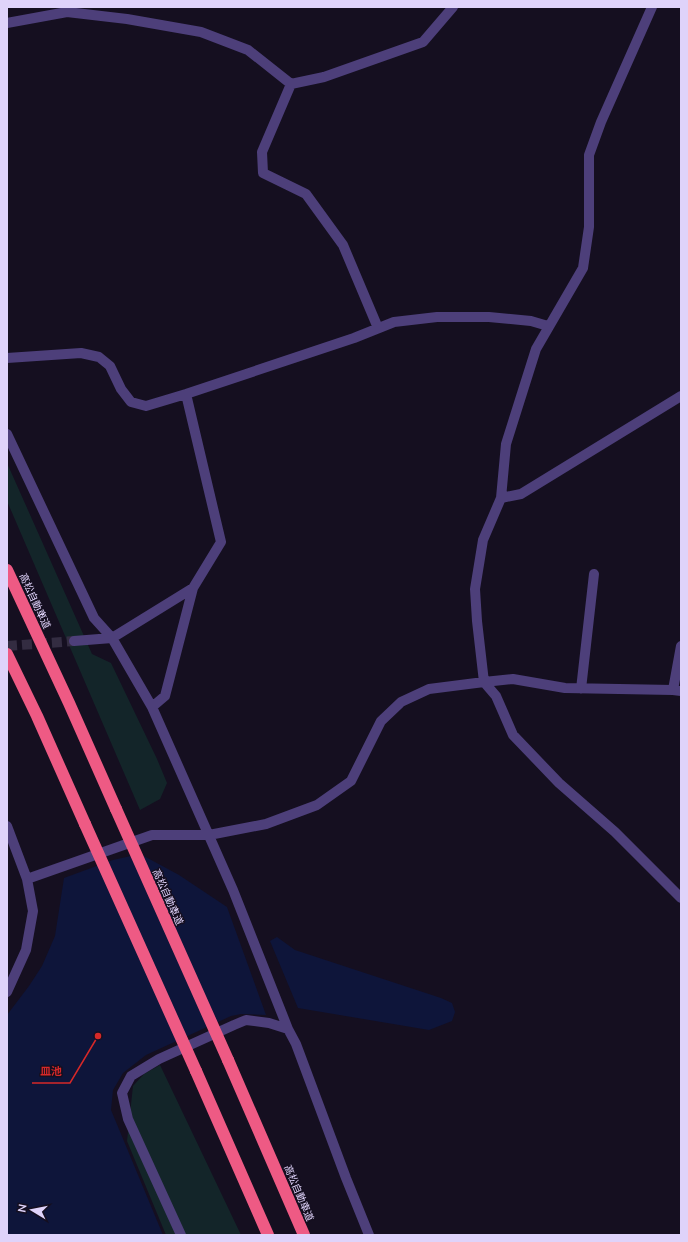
<svg xmlns="http://www.w3.org/2000/svg" width="688" height="1242" font-family="Mulish,'Noto Sans JP',sans-serif">
  <rect width="100%" height="100%" fill="#150f20"/>
  <path fill="#132529" d="M7,463L92,654L111,663L157,759L167,783L160,799L140,810L7,501Z
    M160,1065L241,1235H166L127,1141L133,1086L144,1074Z"/>
  <path fill="#0e153a" d="M140,854L179,875L227,907L266,1015L241,1014L231,1016L146,1055L123,1073L113,1090L111,1110L163,1235H7V1015L29,986L42,966L55,936L64,878L113,860Z
    M277,937L295,950L441,998L452,1003L455,1012L452,1021L429,1030L298,1008L270,941Z"/>
  <g fill="none" stroke-linecap="round" stroke-linejoin="round">
    <path stroke="#332c41" stroke-width="10" stroke-dasharray="10 5" stroke-linecap="butt" d="M7,646L74,641"/>
    <path stroke="#4d3f7a" stroke-width="10" d="M7,23L67,12L127,19L201,32L248,50L291,84L324,77L423,42L453,7
      M291,84L262,152L263,173L306,194L343,245L378,328
      M7,358L81,353L99,357L110,366L121,389L131,402L146,406L186,394L354,338L394,322L437,317H489L531,321L548,326
      M7,434L94,618L112,638L152,707L233,890L288,1029L296,1044L346,1178L369,1235
      M501,498L521,494L681,396
      M74,641L112,638L193,588L221,542L186,394
      M484,682L496,696L513,735L559,783L615,832L681,898
      M484,682L513,679L565,688L673,690L681,691
      M581,689L594,574
      M673,690L681,646
      M152,707L165,696L193,588
      M7,826L27,879L33,911L26,950L7,992
      M27,879L152,835H209L266,824L317,805L351,781L381,721L401,702L429,689L484,682L477,621L475,589L483,540L501,498L506,444L536,349L583,268L589,227V155L601,122L652,7
      M181,1235L128,1119L122,1093L131,1076L159,1059L234,1025L246,1020L269,1023L288,1029"/>
    <path stroke="#ee5a84" stroke-width="12" d="M7,570L69,703L116,809
      M7,654L37,716L85,824
      M228,1060L304,1235
      M196,1071L268,1235"/>
    <path stroke="#ee5a84" stroke-width="12" d="M116,809L228,1060
      M85,824L196,1071"/>
  </g>
  <g text-anchor="middle" dominant-baseline="central" stroke-width="3" stroke-linejoin="round" paint-order="stroke">
    <g font-size="10" fill="#dfd3fa" stroke="#150f20">
      <text transform="translate(35 601) rotate(65)">高松自動車道</text>
      <text transform="translate(168 897) rotate(66)">高松自動車道</text>
      <text transform="translate(299 1193) rotate(67)">高松自動車道</text>
    </g>
  </g>
  <path fill="none" stroke="#d62828" stroke-width="1.5" d="M98 1036L70 1083H32"/>
  <circle fill="#d62828" stroke="#150f20" stroke-width="1.5" cx="98" cy="1036" r="4"/>
  <g font-size="11" text-anchor="middle" font-weight="bold" fill="#d62828" stroke="#150f20" stroke-width="3" stroke-linejoin="round" paint-order="stroke">
    <text x="51" y="1075">皿池</text>
  </g>
  <rect width="688" height="1242" fill="none" stroke="#dfd3fa" stroke-width="16"/>
  <g transform="translate(32 1210) rotate(280)" stroke="#150f20" stroke-width="3" paint-order="stroke">
  <path d="M0-3L7 15L0 10L-7 15Z" fill="#dfd3fa"/>
  <text y="-6" font-size="11" font-weight="bold" text-anchor="middle" fill="#dfd3fa">N</text>
  </g>
</svg>
